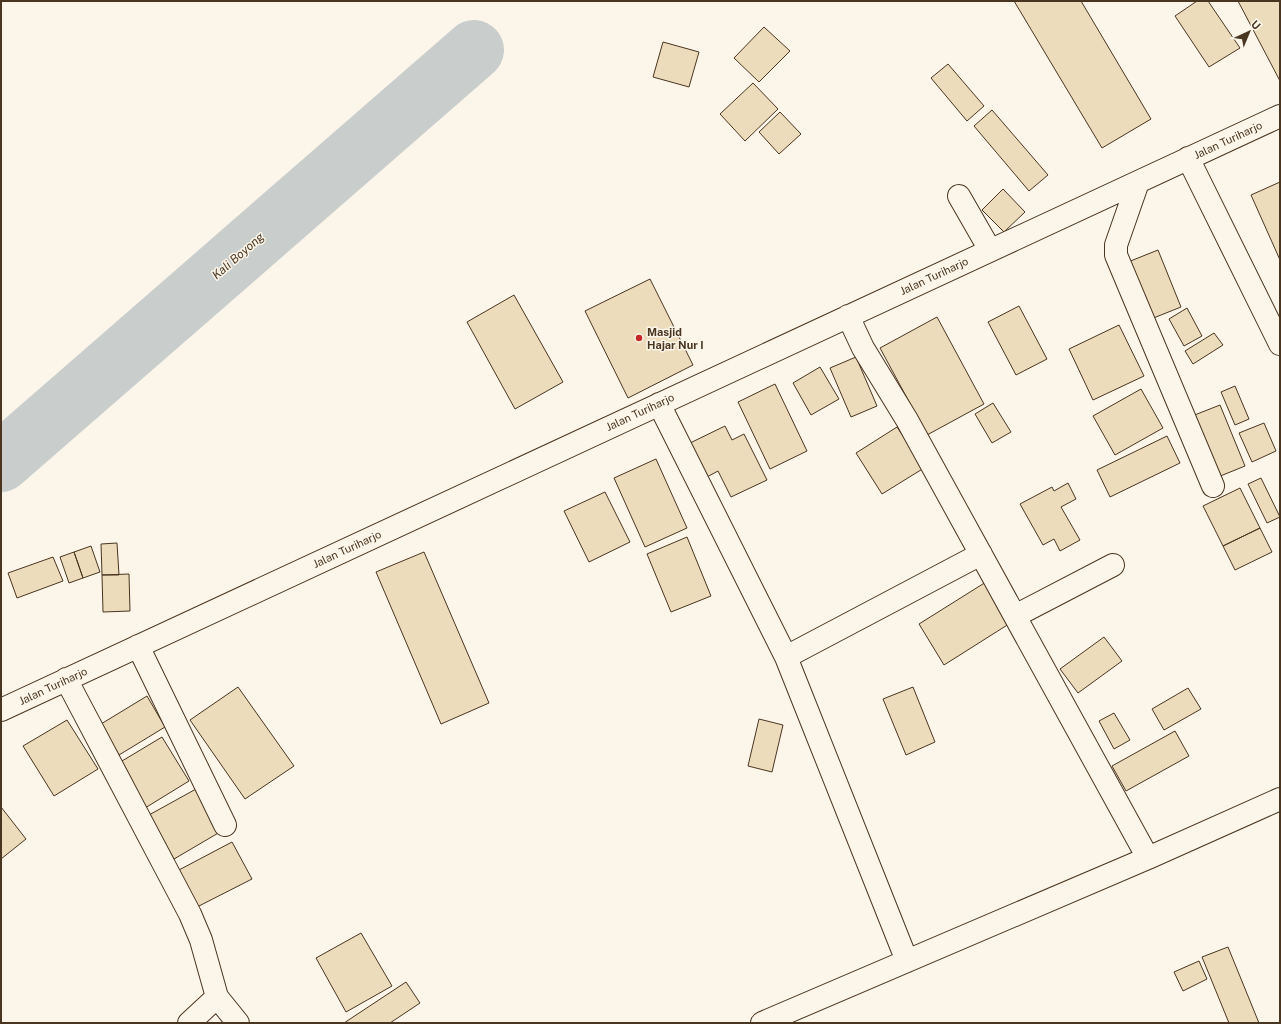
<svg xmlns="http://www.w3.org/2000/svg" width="1281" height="1024" font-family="'Public Sans',sans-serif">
  <rect width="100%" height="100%" fill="#fbf6e9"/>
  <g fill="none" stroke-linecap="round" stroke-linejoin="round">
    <path stroke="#c9cecd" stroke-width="60" d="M1,462L474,50"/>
  </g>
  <path fill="#ecdcbc" stroke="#4a3520" d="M1014,1H1081L1151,119L1102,148Z
    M1197,1H1208L1240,48L1209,67L1175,16Z
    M1238,1H1280V81Z
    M764,27L790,51L759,82L734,58Z
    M663,42L699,52L689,87L653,77Z
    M948,64L984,106L967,121L931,78Z
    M753,83L778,109L745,141L720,114Z
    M992,110L1048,175L1029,191L974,126Z
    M780,112L801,134L779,154L759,132Z
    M1280,182V260L1251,195Z
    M1003,189L1025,212L1004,232L982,210Z
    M1158,250L1181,307L1146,321L1123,264Z
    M650,279L693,365L628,398L585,311Z
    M514,295L563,382L515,409L467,322Z
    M1019,306L1047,359L1016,375L988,322Z
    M1187,308L1202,336L1184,346L1169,319Z
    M937,317L984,404L927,435L880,348Z
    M1119,325L1144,376L1093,400L1069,349Z
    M1214,333L1223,345L1193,364L1185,351Z
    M856,357L877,406L851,417L830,368Z
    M820,367L839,399L811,415L793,383Z
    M775,384L807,451L770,469L738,402Z
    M1235,386L1249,419L1235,425L1221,392Z
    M1141,389L1163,428L1115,455L1093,416Z
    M993,403L1011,432L992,443L975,414Z
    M1220,405L1245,466L1213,479L1187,418Z
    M1264,423L1276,451L1252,462L1239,433Z
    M725,426L732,440L744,434L767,480L731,497L718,471L705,478L688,444Z
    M897,427L924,468L882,494L856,453Z
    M1167,436L1180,463L1110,497L1097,470Z
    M656,459L687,528L645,547L614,478Z
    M1261,478L1280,517L1267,523L1248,484Z
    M1068,483L1076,499L1061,507L1080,540L1060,551L1054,539L1043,545L1020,504L1052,487L1054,491Z
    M1240,488L1260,528L1223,546L1203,506Z
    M605,492L630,542L589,562L564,511Z
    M1260,528L1272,552L1235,570L1223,546Z
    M687,537L711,596L671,612L647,554Z
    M117,543L119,575H102L101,544Z
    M91,546L100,572L83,578L74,552Z
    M74,552L83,578L69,583L60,557Z
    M424,552L489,703L441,724L376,572Z
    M53,557L63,581L17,598L8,573Z
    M129,574L130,611L103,612L102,575Z
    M986,582L1012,622L944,665L919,624Z
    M1104,637L1122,661L1078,693L1060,669Z
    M238,687L294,766L245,799L190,720Z
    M913,687L935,742L906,755L883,699Z
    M1188,688L1201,709L1164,730L1152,709Z
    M147,696L165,727L119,755L101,724Z
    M1114,713L1130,740L1114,749L1099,721Z
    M759,719L783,725L772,772L748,766Z
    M67,720L98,769L54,796L23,746Z
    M1175,731L1189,756L1126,791L1112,766Z
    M162,737L189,781L145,808L117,764Z
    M196,789L220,832L174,859L149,815Z
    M1,807L26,839L1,859Z
    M232,842L252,879L197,907L177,871Z
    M361,933L392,986L346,1012L316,958Z
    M1228,947L1259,1023H1229L1202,957Z
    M1199,961L1207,979L1183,991L1174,972Z
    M406,982L420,1003L390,1023H344Z"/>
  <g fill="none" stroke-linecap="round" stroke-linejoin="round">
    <defs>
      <path id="minor" d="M1188,158L1280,344
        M1138,182L1116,245V255L1213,486
        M959,196L990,250
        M659,404L786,657L907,961
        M1015,616L1113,565
        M138,646L225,825
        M786,657L981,554
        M66,679L190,914L201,940L217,997
        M1,710L1280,116
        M1148,858L1280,799
        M189,1023L217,997L238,1023
        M762,1023L1148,858L907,420L863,348L848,316"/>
    </defs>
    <use href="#minor" stroke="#4a3520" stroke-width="24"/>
    <use href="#minor" stroke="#fbf6e9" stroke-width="22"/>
  </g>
  <circle fill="#c62828" stroke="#fbf6e9" stroke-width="1.5" cx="639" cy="338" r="4"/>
  <g text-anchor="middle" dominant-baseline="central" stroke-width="3" stroke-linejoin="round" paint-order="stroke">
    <g font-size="11" fill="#4a3520" stroke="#fbf6e9">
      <text transform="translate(1228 140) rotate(-25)">Jalan Turiharjo</text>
      <text transform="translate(934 276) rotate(-25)">Jalan Turiharjo</text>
      <text transform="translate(640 412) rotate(-25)">Jalan Turiharjo</text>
      <text transform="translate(347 549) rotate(-25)">Jalan Turiharjo</text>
      <text transform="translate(53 686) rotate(-25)">Jalan Turiharjo</text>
    </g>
    <g font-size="11" font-weight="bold" fill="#4a3520" stroke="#fbf6e9" text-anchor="start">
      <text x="647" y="332">Masjid<tspan x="647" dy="13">Hajar Nur I</tspan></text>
    </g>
    <g font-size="12" font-style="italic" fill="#4a3520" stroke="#fbf6e9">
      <text transform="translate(238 256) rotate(-41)">Kali Boyong</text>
    </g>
  </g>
  <rect width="1281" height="1024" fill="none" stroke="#4a3520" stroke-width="4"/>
  <g transform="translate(1249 32) rotate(44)" stroke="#fbf6e9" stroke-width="3" paint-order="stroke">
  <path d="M0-3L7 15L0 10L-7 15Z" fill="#4a3520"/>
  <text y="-6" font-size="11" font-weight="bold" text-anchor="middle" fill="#4a3520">U</text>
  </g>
</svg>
